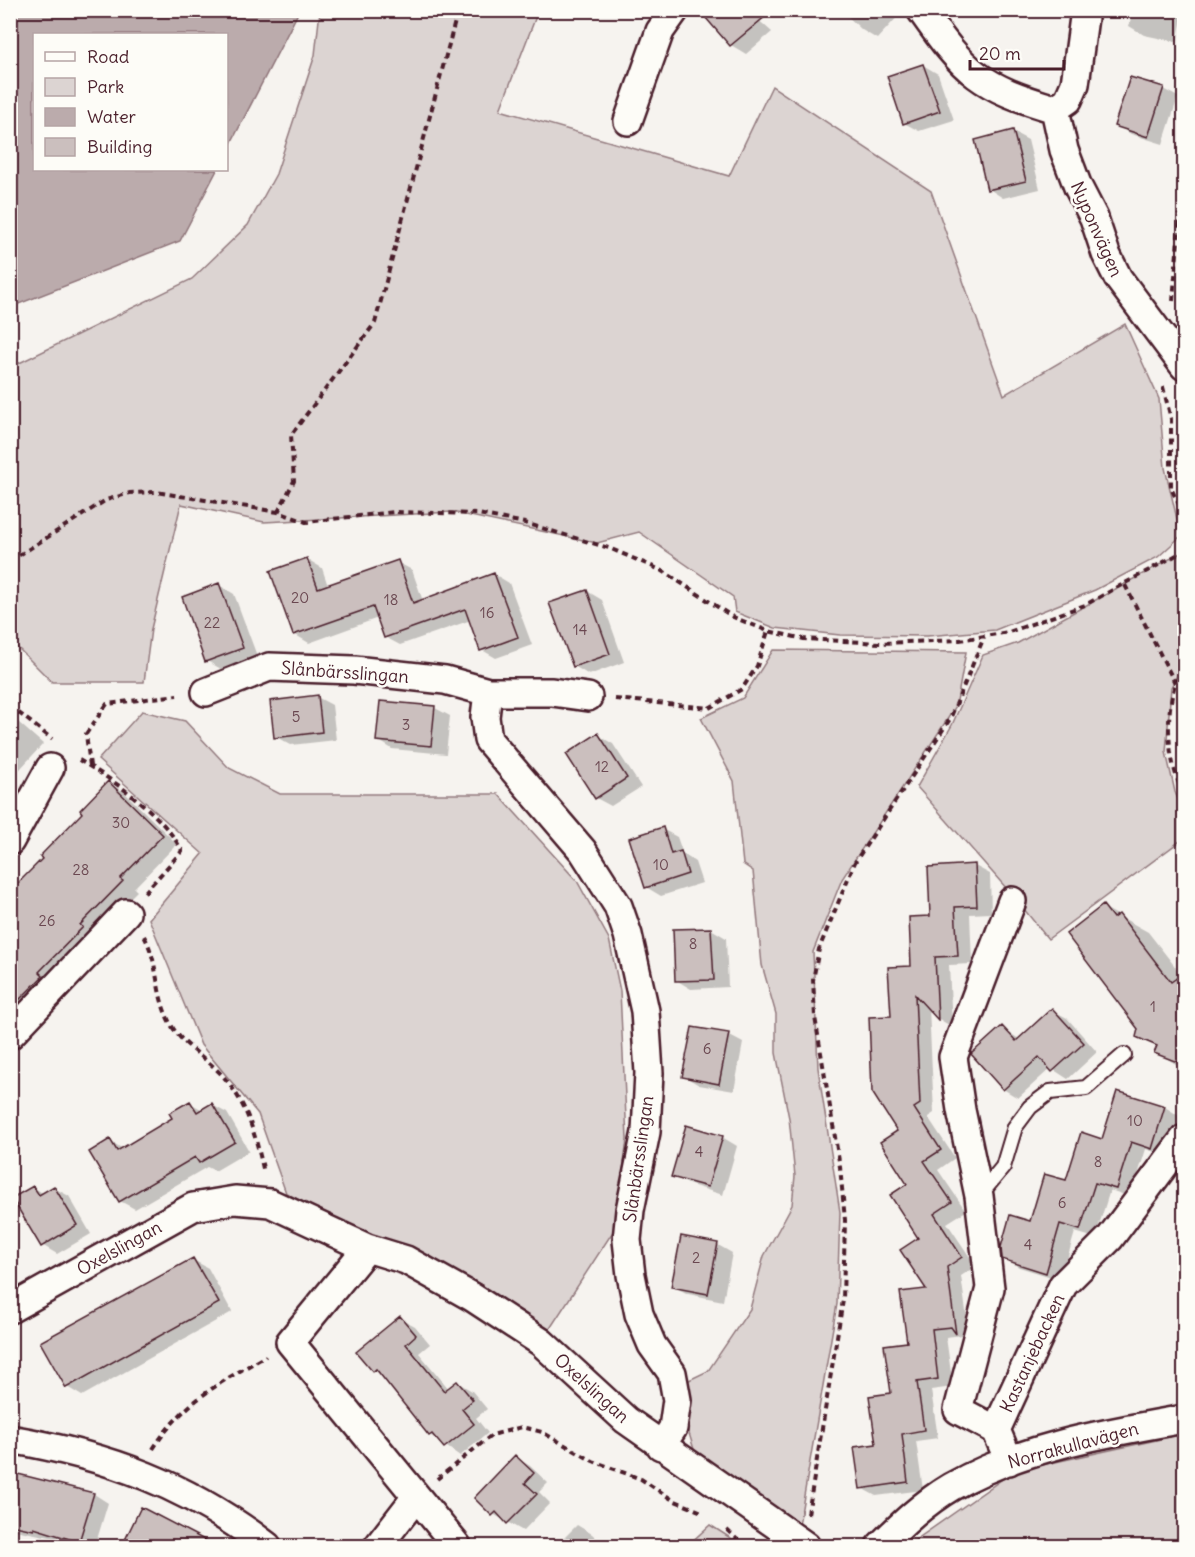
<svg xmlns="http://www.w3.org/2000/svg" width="1195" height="1557" font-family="Delius,sans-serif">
  <rect width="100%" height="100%" fill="#f6f3ef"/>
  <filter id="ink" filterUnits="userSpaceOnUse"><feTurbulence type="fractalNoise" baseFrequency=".0167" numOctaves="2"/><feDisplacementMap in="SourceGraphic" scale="12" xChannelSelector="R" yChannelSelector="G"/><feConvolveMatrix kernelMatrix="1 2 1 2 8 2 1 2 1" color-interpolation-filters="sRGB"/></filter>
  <g filter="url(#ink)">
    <path fill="#dcd4d2" stroke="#937a7e" stroke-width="1.5" d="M320,11H538L500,110L729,176L772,86L931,191L1004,395L1125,324L1159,399L1165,468L1181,536L1158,557L1095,590L995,630L927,636L840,635L775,628L735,612L733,597L639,532L597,543L452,512L264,522L181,504L151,629L144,682H52L11,641V367L192,279L248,225L276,174L315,55Z
      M1184,551V666L1171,687L1166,752L1175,792L1184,813V838L1048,939L1015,898L917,787L952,725L983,655L1018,643Z
      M773,650L966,652L956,706L842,879L813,952L818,1068L840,1212L837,1304L799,1525L697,1459L687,1427V1381L708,1371L750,1309L764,1256L792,1205L795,1176L789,1118L776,1053V1014L762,965L753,871L743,864L734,781L701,718L743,698Z
      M142,711L185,721L229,768L280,794H498L577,881L609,939L620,991L627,1139L616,1227L549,1330L286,1193L258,1114L201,1045L149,919L203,854L98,760Z
      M1184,1434V1546H907L1014,1471Z
      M710,1525L740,1544L742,1546H687Z"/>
    <path fill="#bbabac" stroke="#8e7378" stroke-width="1.5" d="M11,10L299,11L227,151L226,34H34V170H217L180,241L11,307Z"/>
    <path fill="#0003" d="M747,10L772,32L746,54L731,45L708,18Z
      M841,10H898L901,13L877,39L862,30Z
      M1042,10H1077L1076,19Z
      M1133,10H1184L1177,42L1144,35L1129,26Z
      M923,65L938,74L954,120L919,131L904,123Z
      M1163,89L1178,97L1163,144L1131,134L1116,125Z
      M1013,132L1028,140L1040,189L1003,198L989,189Z
      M307,559L322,568L328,586L397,562L412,570L423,601L494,574L509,583L532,645L496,658L482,650L471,620L400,645L385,637L378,618L309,643L294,634Z
      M219,585L234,594L257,656L221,669L207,661Z
      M587,591L602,600L624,662L589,675L574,666Z
      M317,697L332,705L336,740L291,745L276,737Z
      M435,708L450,716L446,754L392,749L378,740Z
      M10,715L43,744L10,780Z
      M598,735L613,744L641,787L611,806L596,798Z
      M108,783L123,791L177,844L134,888L137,891L94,934L10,1032V893Z
      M10,798L27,813L10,836Z
      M662,829L677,837L683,854L695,862L702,883L661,896L646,887Z
      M975,866L990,874L991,913L970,914L972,964L949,965L952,1027L939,1019L929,1008L934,1113L928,1117L955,1158L938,1170L966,1211L947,1223L976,1266L961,1276L970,1340L962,1335L946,1337L953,1387L931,1390L938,1438L916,1441L923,1490L876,1496L861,1488L928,1290L899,1131L892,1017L932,917Z
      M1103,907L1148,932L1184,978V1069L1156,1052L1158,1048L1138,1036L1140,1029Z
      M711,929L726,938L728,987L691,989L676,980L675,931Z
      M1052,1010L1067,1018L1097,1052L1068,1079L1051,1068L1018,1098L1003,1089L1002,1028L1019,1039Z
      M728,1035L743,1043L734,1091L699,1085L684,1076Z
      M1118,1093L1165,1107L1179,1116L1167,1156L1146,1149L1131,1197L1110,1190L1095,1238L1075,1232L1061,1280L1019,1267L1004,1258L1103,1141Z
      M190,1103L203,1110L212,1105L227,1113L249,1151L215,1171L207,1167L135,1209L120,1201L110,1141L123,1149L174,1119Z
      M722,1137L737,1146L723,1195L688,1184L673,1176Z
      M33,1187L44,1194L54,1188L69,1196L91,1234L57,1254L42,1245Z
      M718,1245L732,1253L723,1301L688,1294L673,1286Z
      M193,1260L208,1268L232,1312L82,1396L67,1387Z
      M400,1318L415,1326L430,1344L419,1353L449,1389L457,1382L472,1391L487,1409L476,1418L488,1433L460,1456L430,1435L384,1377L374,1370Z
      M515,1457L530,1466L548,1483L539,1492L550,1503L523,1531L493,1514Z
      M10,1474L94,1494L108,1503L95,1546L10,1529Z
      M142,1509L185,1530L212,1546H123Z
      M577,1525L592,1534L605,1546H556Z"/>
    <path fill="#cbbfbe" stroke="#4a1f2b" stroke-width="1.5" d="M699,10H773L730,46Z
      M923,64L940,111L903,124L887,76Z
      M1130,77L1164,87L1148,137L1114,126Z
      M1013,130L1026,181L987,190L975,140Z
      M307,558L318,588L398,560L413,603L494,573L518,637L480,651L465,609L384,638L373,607L293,635L270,571Z
      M219,583L243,648L205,662L182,597Z
      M587,590L610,654L573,667L549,603Z
      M318,695L322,732L274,738L270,701Z
      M380,701L435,706L431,746L376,741Z
      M598,733L627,778L595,799L566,754Z
      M108,781L163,835L120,879L123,881L80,925L83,927L39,972L43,976L10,1009V891L42,859L40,856L82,813L80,810Z
      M663,827L671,854L681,851L688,874L645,888L629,838Z
      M975,864L977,906L955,907L958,956L935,957L938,1020L915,995L920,1104L914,1108L941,1150L924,1161L952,1202L934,1214L962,1257L947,1267L956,1334L951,1327L932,1329L938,1379L917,1382L924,1430L902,1434L908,1482L860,1489L854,1447L876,1444L869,1396L891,1393L884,1345L907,1342L900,1292L926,1289L900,1250L918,1238L890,1195L907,1184L880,1142L897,1131L872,1092L869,1017L891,1016L888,967L911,966L909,917L930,916L928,867Z
      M1103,905L1113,918L1119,914L1171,982L1185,972V1065L1154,1053L1157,1046L1136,1037L1138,1029L1066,934Z
      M711,928L714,980L675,981L673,929Z
      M1052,1008L1084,1043L1052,1072L1039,1057L1003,1090L971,1054L1002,1026L1016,1041Z
      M692,1027L729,1033L719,1084L682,1077Z
      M1117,1091L1165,1106L1152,1149L1131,1142L1116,1189L1095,1183L1080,1230L1060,1224L1046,1273L1002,1259L1001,1247L1010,1215L1030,1221L1044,1174L1066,1180L1081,1132L1102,1139Z
      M190,1101L197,1112L212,1103L235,1142L199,1163L195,1157L119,1202L89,1152L110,1139L117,1151L172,1118L169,1113Z
      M686,1125L723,1136L708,1187L671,1177Z
      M33,1186L39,1195L54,1186L77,1225L41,1247L12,1198Z
      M681,1236L718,1243L708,1294L671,1287Z
      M193,1258L219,1303L66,1388L40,1342Z
      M400,1316L416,1335L406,1344L444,1391L457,1381L473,1400L462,1409L474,1424L444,1448L432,1434L429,1436L376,1369L373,1372L356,1352Z
      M515,1455L534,1473L525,1483L537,1494L507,1524L496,1512L492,1516L474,1498Z
      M10,1472L94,1493L79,1542L34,1528V1530L10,1525Z
      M141,1507L216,1546H122Z"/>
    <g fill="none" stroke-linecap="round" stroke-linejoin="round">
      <defs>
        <path id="lane" d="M979,1196L1003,1167L1015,1127L1030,1107L1050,1092L1086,1088L1124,1055"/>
        <path id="street" d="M921,10C965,73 980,87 1055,109L1068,100L1075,84L1085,10
          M1055,109L1064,150L1078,187L1094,218L1106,254L1118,278L1184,366
          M628,121L660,31L675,10
          M206,692L269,667L354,670L445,680L488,692H552L588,697
          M488,692L485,717L488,740L583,851L618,906L628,935L645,1011L649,1073L646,1132L630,1210L627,1240L631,1275L639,1314L652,1345L672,1373L677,1400L673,1428L661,1446
          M10,841L50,768
          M10,1035L126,913
          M367,1248L406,1260L472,1297L541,1342L626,1420L806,1546
          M10,1309L193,1207L235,1200L270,1203L367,1248L290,1342L457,1546
          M996,1430L1063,1285L1110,1238L1184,1139
          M10,1439C109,1456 188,1485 267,1546
          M1009,1461L996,1430L958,1410L990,1288L979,1196L961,1110L953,1057L1012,901
          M378,1546L416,1497
          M880,1546C901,1525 924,1503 951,1487C1021,1447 1105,1433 1184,1419"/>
      </defs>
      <use href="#lane" stroke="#4a1f2b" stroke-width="18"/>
      <use href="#street" stroke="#4a1f2b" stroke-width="32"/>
      <path stroke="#4a1f2b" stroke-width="4" stroke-dasharray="6 4.5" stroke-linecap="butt" d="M1173,301L1184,167
        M1163,387L1171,419V488L1184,515
        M278,512L294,481L291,435L375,323L458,10
        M10,561L106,500L130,493L156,492L278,512L306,522L394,512L478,514L525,523L609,548L663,571L733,617L768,631L804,639L881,643L960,640L1009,632L1085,605L1184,551
        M1125,585L1175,683
        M1184,667C1162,698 1166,762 1184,794
        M615,699L709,708L742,689L757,666L768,631
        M10,706L52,739
        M79,760C115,781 163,814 182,851L144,893
        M90,766L86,734L107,704L177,695
        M144,936C160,964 154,998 173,1028C185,1047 205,1057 220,1073C247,1101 256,1137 264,1173
        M153,1449C183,1402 219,1383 266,1356
        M437,1479L492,1435L522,1427L542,1432L593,1461L641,1479L673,1500L702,1512
        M808,1514L843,1300L845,1220L840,1167L815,1017L813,980L819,949L855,862L950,719L984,637
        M727,1530L744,1546"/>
      <use href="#lane" stroke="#fdfcf7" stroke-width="14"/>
      <use href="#street" stroke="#fdfcf7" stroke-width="27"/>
    </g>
  </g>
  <g text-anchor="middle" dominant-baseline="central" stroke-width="5" stroke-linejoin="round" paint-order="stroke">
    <g font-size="15" fill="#6a4750">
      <text x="300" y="597">20</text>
      <text x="391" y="599">18</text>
      <text x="487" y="612">16</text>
      <text x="212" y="622">22</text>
      <text x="580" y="629">14</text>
      <text x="296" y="716">5</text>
      <text x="406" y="724">3</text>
      <text x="602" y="766">12</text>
      <text x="121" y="822">30</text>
      <text x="661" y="864">10</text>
      <text x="81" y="869">28</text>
      <text x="47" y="920">26</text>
      <text x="693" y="943">8</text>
      <text x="1153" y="1006">1</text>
      <text x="707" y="1048">6</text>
      <text x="1135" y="1120">10</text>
      <text x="699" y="1151">4</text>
      <text x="1098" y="1161">8</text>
      <text x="1062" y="1202">6</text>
      <text x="1028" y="1244">4</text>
      <text x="696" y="1257">2</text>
    </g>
    <g font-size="18" fill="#4a1f2b" stroke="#fdfcf7">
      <text transform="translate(1097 229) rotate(66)">Nyponvägen</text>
      <text transform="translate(345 672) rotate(4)">Slånbärsslingan</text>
      <text transform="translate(638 1159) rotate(-82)">Slånbärsslingan</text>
      <text transform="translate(119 1248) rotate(-29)">Oxelslingan</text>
      <text transform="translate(1032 1353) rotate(-65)">Kastanjebacken</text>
      <text transform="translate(592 1388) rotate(42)">Oxelslingan</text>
      <text transform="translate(1073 1445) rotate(-15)">Norrakullavägen</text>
    </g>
  </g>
  <rect width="1195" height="1557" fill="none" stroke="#fdfcf7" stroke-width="36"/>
  <rect x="18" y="18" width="1159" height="1521" fill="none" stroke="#4a1f2b" stroke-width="2" filter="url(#ink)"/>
  <rect x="33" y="33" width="195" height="138" fill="#fdfcf7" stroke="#b5a4a5" stroke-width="1.5"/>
  <rect x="45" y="52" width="30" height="9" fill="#fdfcf7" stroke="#b5a4a5" stroke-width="1.5"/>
  <text x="87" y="63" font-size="18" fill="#4a1f2b">Road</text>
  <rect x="45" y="78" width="30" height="18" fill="#dcd4d2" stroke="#b5a4a5" stroke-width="1.5"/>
  <text x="87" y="93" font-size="18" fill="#4a1f2b">Park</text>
  <rect x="45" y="108" width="30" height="18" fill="#bbabac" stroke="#b5a4a5" stroke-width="1.5"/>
  <text x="87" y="123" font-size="18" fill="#4a1f2b">Water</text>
  <rect x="45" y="138" width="30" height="18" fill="#cbbfbe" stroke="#b5a4a5" stroke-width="1.5"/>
  <text x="87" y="153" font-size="18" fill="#4a1f2b">Building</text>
  <path d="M970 60v9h94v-9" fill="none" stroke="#4a1f2b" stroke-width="3"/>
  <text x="979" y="60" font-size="18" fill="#4a1f2b" stroke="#fdfcf7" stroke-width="4.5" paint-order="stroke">20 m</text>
</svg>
